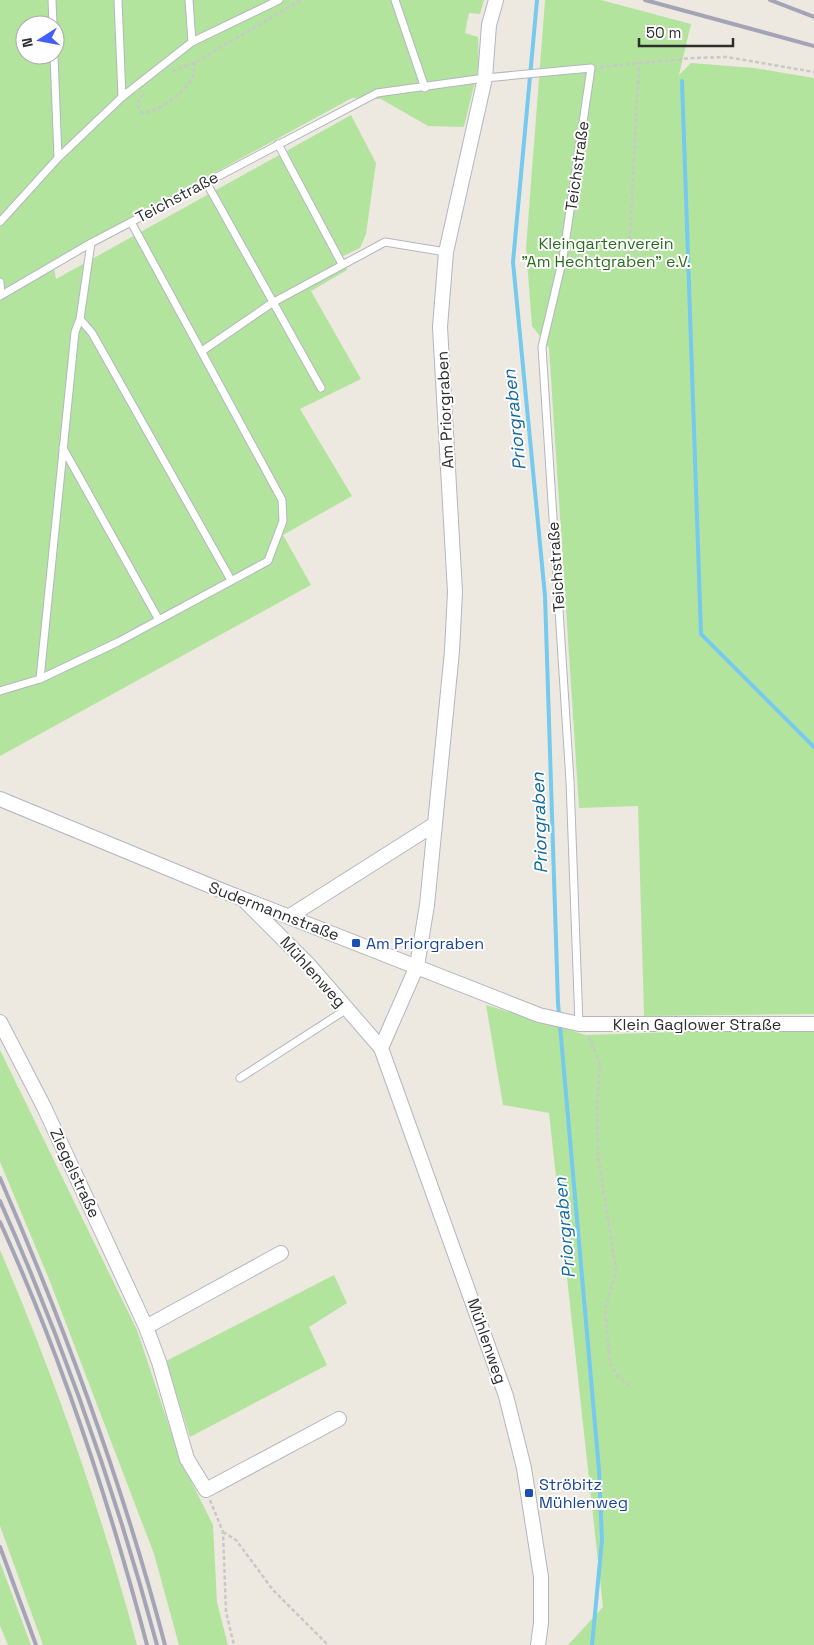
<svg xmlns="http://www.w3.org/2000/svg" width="814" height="1645" font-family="'Space Grotesk',sans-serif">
  <rect width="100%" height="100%" fill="#eee9e0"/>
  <path fill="#b3e49e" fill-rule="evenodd" d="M0,0H484L480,14L469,13L465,33L478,37L479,65L464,127L428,126L381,99L352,98L53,261L56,279L351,115L376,163L366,234L360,248L343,256L347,270L311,291L361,379L300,409L352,496L283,535L311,585L0,756ZM25,25H55V55H25Z
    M545,0H601L691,24L679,75L691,63L754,68L814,78V1014L644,1016L638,806L579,808L549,348L532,326L526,248Z
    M486,1005L586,1035L702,1031L814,1032V1645H568L603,1607L549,1113L503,1105Z
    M0,1050L137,1330L180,1459L213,1525L217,1602L228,1645H179L154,1554L49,1279L0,1162Z
    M0,1250C55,1378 101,1510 137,1645H43L0,1526Z
    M334,1275L347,1303L309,1327L327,1365L190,1437L166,1361Z
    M0,1562L31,1645H8L0,1626Z"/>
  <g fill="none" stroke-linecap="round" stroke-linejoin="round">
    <path stroke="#75caee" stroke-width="4" d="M537,0L513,262L545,596L558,1003L599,1470L602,1540L592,1645
      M682,81L701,634L814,747"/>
    <defs>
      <path id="service" d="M52,0L53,25
        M118,0L122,97
        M189,0L192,42
        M395,0L425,88
        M54,55L58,158
        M278,144L342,264
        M206,182L321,388
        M0,222L58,158L122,97L192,42L279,0
        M0,282L1,295
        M0,296L91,243L377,93L485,78L591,68L563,258L542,347L570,781L579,1024
        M80,319L92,333L231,580
        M202,351L272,303L385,242L446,252
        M63,448L159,620
        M40,679L118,642L268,561L283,521L282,500L131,222
        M0,691L40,679L75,332L80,319L91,243
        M240,1078L347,1009"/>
      <path id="minor" d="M0,799L218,889L539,1015L579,1024H814
        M246,902L309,965L381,1048L506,1396L524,1468L541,1577V1623L538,1645
        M290,916L435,824
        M0,1022L44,1107L146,1327L159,1362L187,1459L206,1490L339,1419
        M381,1048L417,966L427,905L452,651L455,592L440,327L446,252L485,78L489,25L496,0
        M146,1327L281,1253"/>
    </defs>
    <use href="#service" stroke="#b3b6c0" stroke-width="9"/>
    <use href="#minor" stroke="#b3b6c0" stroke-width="16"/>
    <path stroke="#c8c8c8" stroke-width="2.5" stroke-dasharray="4 2.5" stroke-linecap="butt" d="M600,67L693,58L727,57L814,72
      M172,71L194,63L301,0
      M143,94L138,101V107L142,113C157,113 188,91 193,76C194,72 194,67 194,63
      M629,253L639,63
      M589,1037L600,1064L597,1102L598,1155L616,1270L605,1310L610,1364L618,1376L632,1388
      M210,1500L223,1532L226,1612L234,1645
      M223,1532L236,1540L273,1590L328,1645"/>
    <use href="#service" stroke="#fff" stroke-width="7"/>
    <use href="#minor" stroke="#fff" stroke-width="14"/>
    <path stroke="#a3a5b7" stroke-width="4" d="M645,0L814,46
      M770,0L814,17
      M0,1178C66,1330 123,1485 165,1645
      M0,1201C64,1345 116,1493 157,1645
      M0,1222C62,1358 109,1501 147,1645
      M0,1547L36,1645"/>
  </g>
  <g fill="#1a4fb4" stroke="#fff" stroke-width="2">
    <rect x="351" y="938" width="10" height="10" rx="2.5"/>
    <rect x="524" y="1488" width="10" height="10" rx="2.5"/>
  </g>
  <g text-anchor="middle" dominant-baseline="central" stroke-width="4" stroke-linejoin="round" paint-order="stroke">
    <g font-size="16" fill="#2d2d2d" stroke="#fff">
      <text transform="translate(577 166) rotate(-82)">Teichstraße</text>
      <text transform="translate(177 197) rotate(-28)">Teichstraße</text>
      <text transform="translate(445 410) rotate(-93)">Am Priorgraben</text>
      <text transform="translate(556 567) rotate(-94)">Teichstraße</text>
      <text transform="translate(274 911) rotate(21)">Sudermannstraße</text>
      <text transform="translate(313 972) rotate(48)">Mühlenweg</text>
      <text x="697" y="1024">Klein Gaglower Straße</text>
      <text transform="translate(75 1173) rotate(65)">Ziegelstraße</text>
      <text transform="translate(487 1341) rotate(71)">Mühlenweg</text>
    </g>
    <g font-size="16" fill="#296c1c" stroke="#fff">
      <text x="606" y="243">Kleingartenverein<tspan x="606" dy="18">"Am Hechtgraben" e.V.</tspan></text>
    </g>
    <g font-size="16" fill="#164399" stroke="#fff" text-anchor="start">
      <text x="366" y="943">Am Priorgraben</text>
      <text x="539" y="1484">Ströbitz<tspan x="539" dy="18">Mühlenweg</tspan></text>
    </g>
    <g font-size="18" font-style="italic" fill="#0f69a0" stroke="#fff">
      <text transform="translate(514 420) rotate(-96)">Priorgraben</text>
      <text transform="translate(539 823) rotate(-92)">Priorgraben</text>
      <text transform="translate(564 1228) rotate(-95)">Priorgraben</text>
    </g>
  </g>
  <g transform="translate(40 40) rotate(259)"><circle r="24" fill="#ffffff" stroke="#ababab"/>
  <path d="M0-4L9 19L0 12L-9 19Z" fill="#435ef9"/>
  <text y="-8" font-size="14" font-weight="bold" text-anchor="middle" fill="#2d2d2d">N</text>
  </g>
  <path d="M639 38v8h94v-8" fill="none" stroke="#2d2d2d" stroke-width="2.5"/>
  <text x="646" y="38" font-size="15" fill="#2d2d2d" stroke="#ffffff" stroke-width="4" paint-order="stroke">50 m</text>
</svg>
